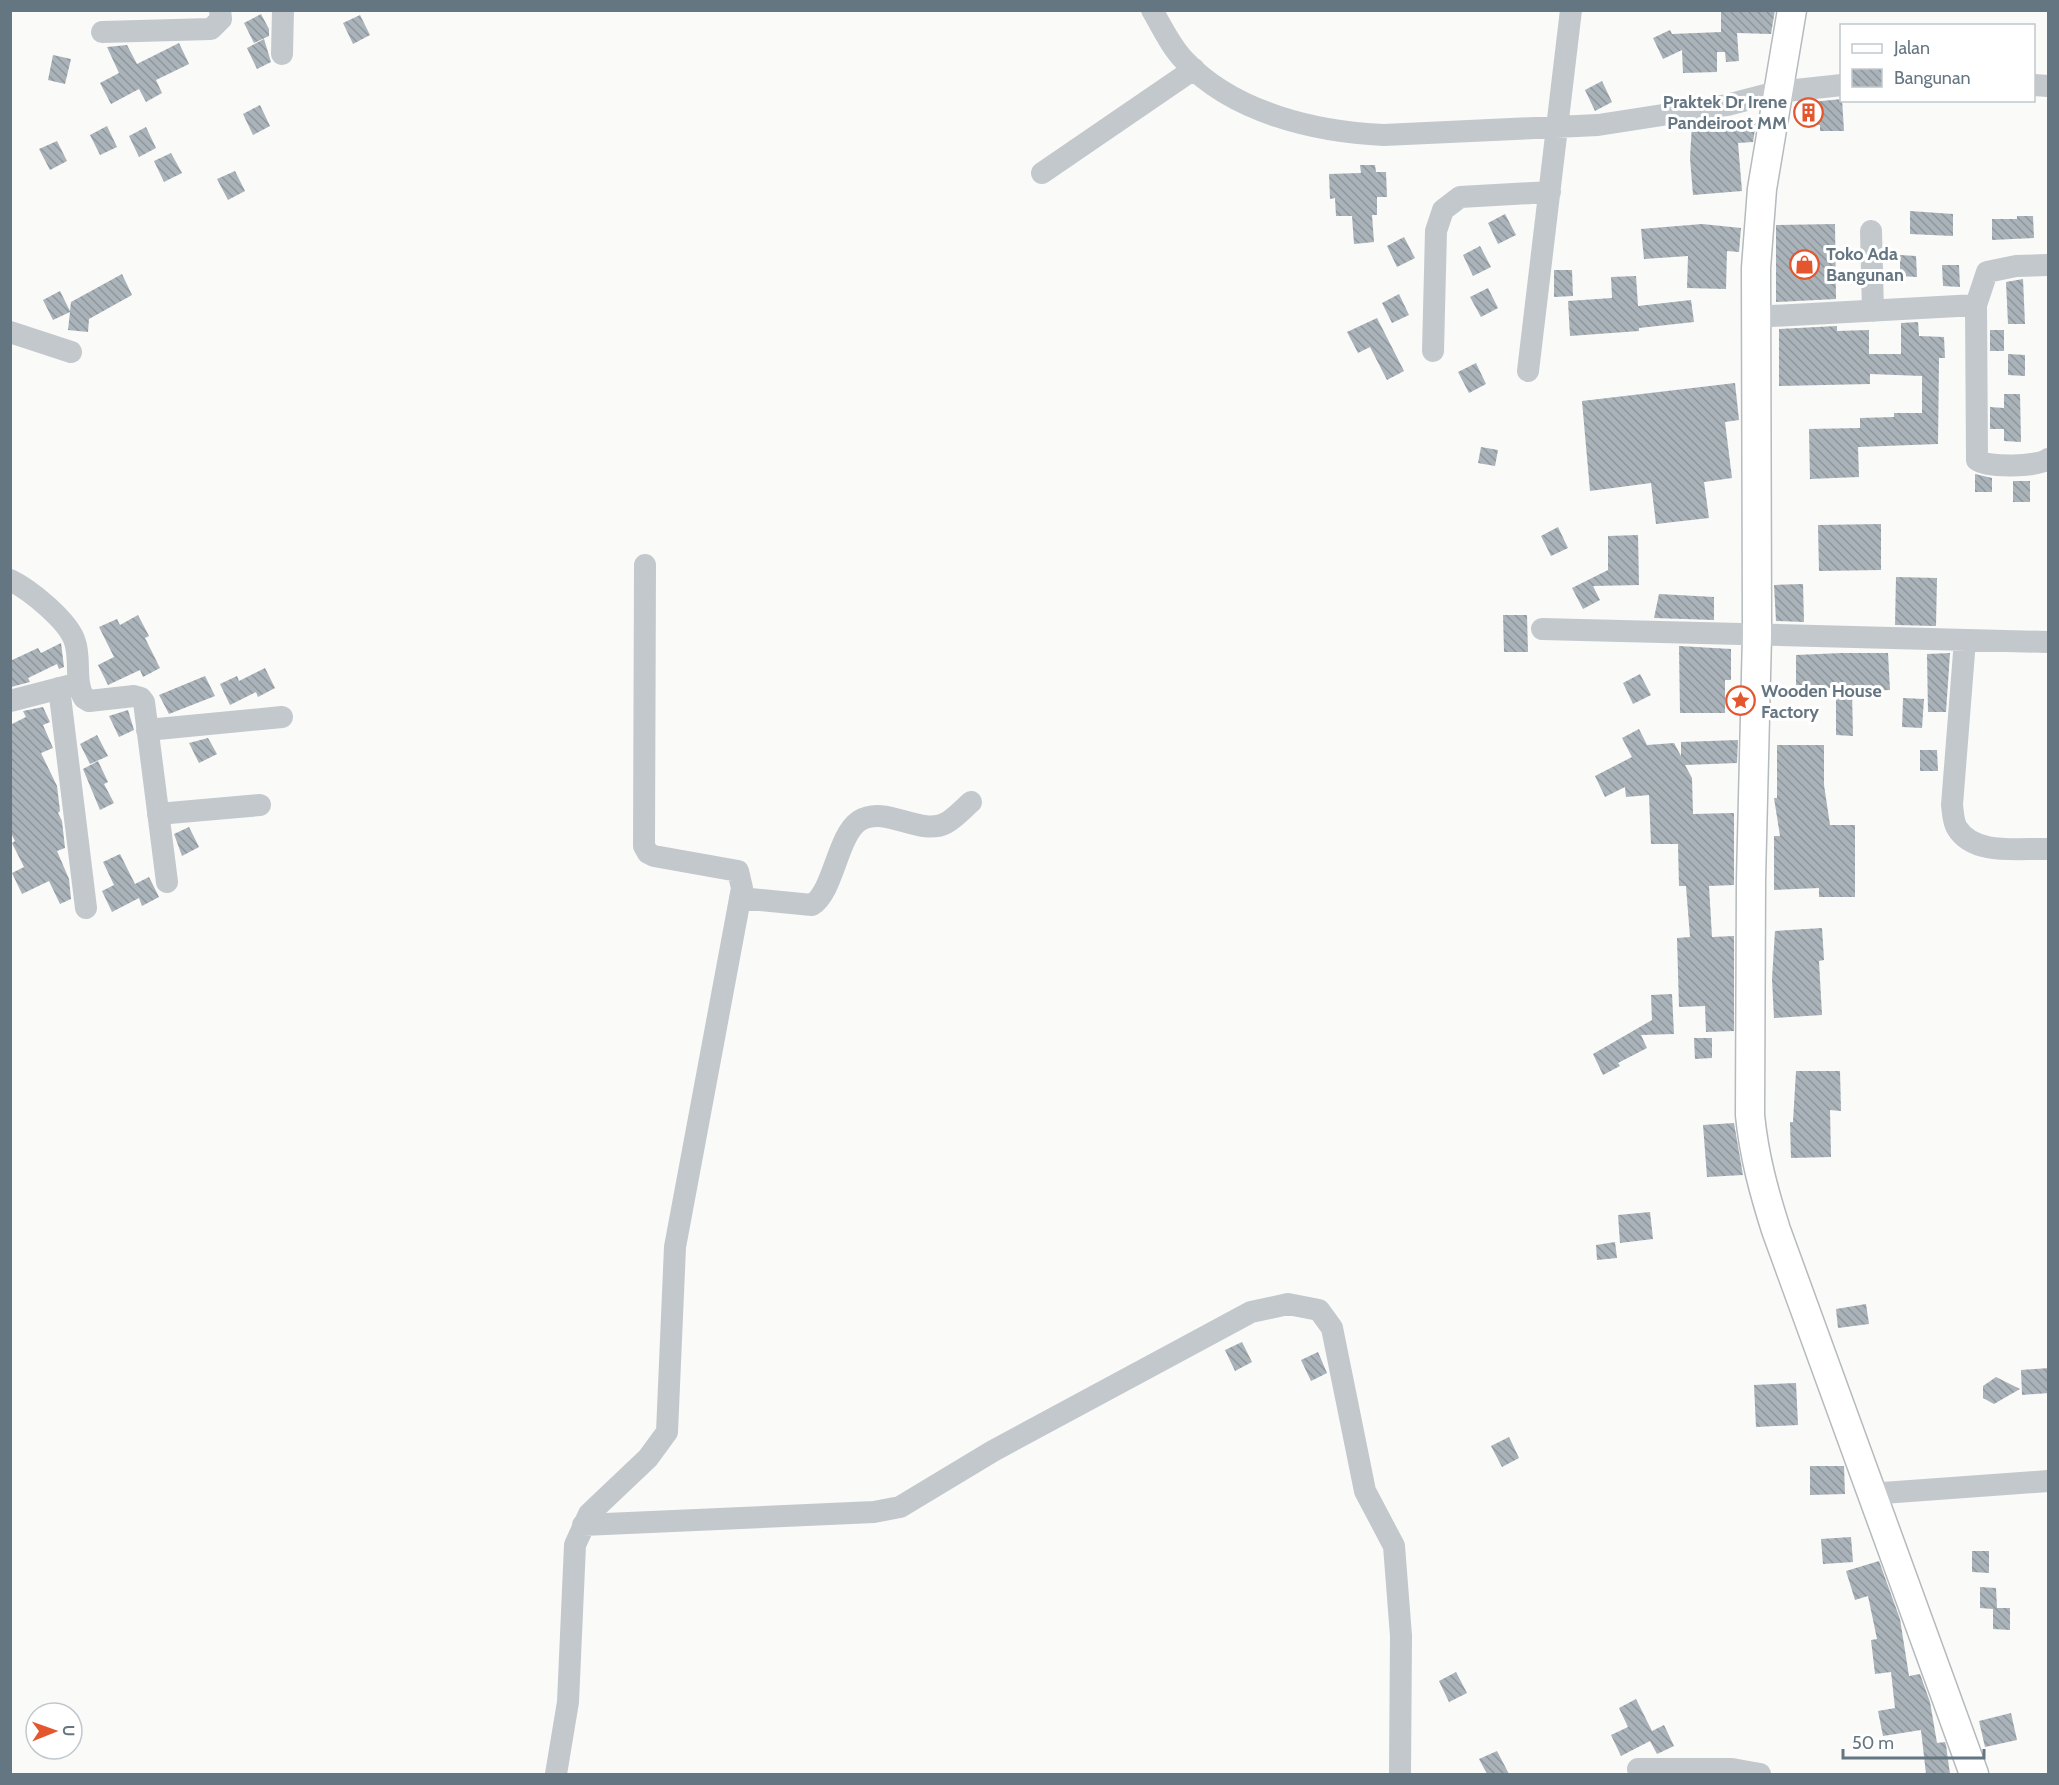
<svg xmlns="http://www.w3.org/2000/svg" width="2059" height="1785" font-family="Cabin,sans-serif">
  <defs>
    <pattern id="building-back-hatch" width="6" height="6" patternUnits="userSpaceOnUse" patternTransform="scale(1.5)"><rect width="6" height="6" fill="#aab3b9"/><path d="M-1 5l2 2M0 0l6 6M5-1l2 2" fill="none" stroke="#8e969c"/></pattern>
  </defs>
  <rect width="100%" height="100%" fill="#fafaf8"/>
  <path fill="url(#building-back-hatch)" d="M1721,10H1775L1771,34L1737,33L1739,61L1726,62L1725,52H1717V72L1683,73L1682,50L1663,59L1653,38L1670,30L1672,34L1721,32Z
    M261,14L269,29V36L254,43L244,23Z
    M360,15L370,35L353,44L343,23Z
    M264,39L271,62L257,69L247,48Z
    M179,43L189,64L156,80L162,93L146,102L139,89L111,104L100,83L119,73L107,47L127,45L137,64Z
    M53,55L71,59L65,84L48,80Z
    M1602,81L1612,102L1595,111L1585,90Z
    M1842,99L1844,131H1820V125H1801V103Z
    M260,105L270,126L253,135L243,114Z
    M1723,119H1737L1739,125L1756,123L1753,142L1738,143L1742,191L1693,195L1690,158L1692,124Z
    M107,126L117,147L100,155L90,135Z
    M146,127L156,148L139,157L129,136Z
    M57,141L67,161L50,170L39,149Z
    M171,153L182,173L164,182L154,161Z
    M1360,165H1375L1376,172H1386L1387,197H1377V215H1372L1374,242L1354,244L1352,216H1336L1335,198L1330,199L1329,174L1361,173Z
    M235,171L245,191L228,200L217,179Z
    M1910,211L1953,214V236L1910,234Z
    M1505,214L1516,235L1498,244L1488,223Z
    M2017,216H2033L2034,238L1992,240V219H2017Z
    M1702,224L1741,228L1739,252L1727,251L1726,289L1687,288L1688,256L1644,259L1641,229Z
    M1835,224L1836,299L1776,302V225Z
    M1404,237L1415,258L1397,267L1387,246Z
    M1480,246L1491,267L1473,276L1463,255Z
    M1900,255L1916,256L1917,277L1900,276Z
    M1942,265H1959L1960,287L1943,286Z
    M1554,270H1572L1573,296L1554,297Z
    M122,274L132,295L89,319L88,332L68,330L70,312L53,320L43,300L60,291L70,311L71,302Z
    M1636,276L1638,306L1691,300L1694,322L1639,328V331L1570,336L1568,301L1612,298L1611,277Z
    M2023,279L2025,324H2008L2006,282Z
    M1488,288L1498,308L1481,317L1470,297Z
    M1399,294L1409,315L1392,323L1382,303Z
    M1377,318L1404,371L1387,380L1370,347L1358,353L1347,332Z
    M1918,322L1919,336L1944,337L1945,358H1939L1938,444L1858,447L1859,477L1810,479L1809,429L1860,428V418L1894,417V413H1922V376L1870,374V384L1779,386V329L1837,326V331L1869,330V354H1901V323Z
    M1990,330H2004V351H1990Z
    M2008,354L2025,355V376L2008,375Z
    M1476,363L1486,384L1469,393L1458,372Z
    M1735,383L1739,420L1725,422L1732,478L1704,482L1709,518L1656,524L1651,483L1590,491L1582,401Z
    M2004,394H2020L2021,442L2004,441V429H1990V407L2004,408Z
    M1481,447L1498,450L1495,466L1478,463Z
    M1975,474L1992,478V492H1975Z
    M2013,481H2030V502H2013Z
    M1881,524V570L1819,571L1818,525Z
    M1558,527L1568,548L1551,556L1541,536Z
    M1638,535L1639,585L1593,586L1600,600L1583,609L1572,588L1608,570V536Z
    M1896,577L1937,578L1936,626L1895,625Z
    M1803,584L1804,622L1776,621L1774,585Z
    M1659,594L1714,597V620L1654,618Z
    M138,615L149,636L145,638L160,668L143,677L140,670L108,685L98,665L114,657L99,627L117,619L120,625Z
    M1503,615H1527L1528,652H1504Z
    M61,643L64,667L59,669L57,664L28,678L30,682L11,687L10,661L38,648L41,653Z
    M1679,646L1731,649V680H1725V713H1680Z
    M1842,653H1888L1890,690L1852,691L1853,736L1836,735V688H1825V685H1796V655Z
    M1950,653L1946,712H1928L1927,654Z
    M265,668L275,688L258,697L256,692L230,705L220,684L237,676L239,681Z
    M1640,674L1651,695L1633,704L1623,683Z
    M205,676L215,696L169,714L159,695Z
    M1903,698L1924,699L1922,728L1902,727Z
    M43,707L50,722L43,725L53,748L41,753L57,786L60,811L58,813L62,821L65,848L57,851L69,879L71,899L60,904L49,881L22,894L12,873L24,867L12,843L15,841L10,831V725L26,717L23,711Z
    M128,710L134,730L119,737L109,716Z
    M1639,729L1647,745L1674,743L1681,756V742L1738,740L1737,763L1685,765L1692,778L1693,814L1734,813V885L1709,886L1712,937L1734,936V1031L1706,1032L1705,1006L1679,1007L1677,938L1690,937L1686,886H1679L1678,844H1651L1649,795L1626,797L1625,787L1605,797L1595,776L1632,757L1622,738Z
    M97,735L108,756L90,764L80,744Z
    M208,738L217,754L199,763L189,743Z
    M1777,745H1824V785L1830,825H1855V897H1819V888L1774,890V836H1780L1774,798H1777Z
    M1920,750H1937L1938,771H1920Z
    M98,761L108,782L104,784L114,803L100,810L83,769Z
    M189,827L199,847L182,856L174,834Z
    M120,854L135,884L149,877L159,897L142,906L139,898L112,912L102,891L114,885L103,862Z
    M1822,928L1824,960L1819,961L1822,1015L1774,1018L1772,979L1775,931Z
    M1672,994L1674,1034L1641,1035L1647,1048L1618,1063L1620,1066L1603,1075L1593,1054L1652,1020L1651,995Z
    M1694,1038H1712V1058L1695,1059Z
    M1796,1071H1840L1841,1111L1830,1110L1831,1157L1791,1158L1790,1122H1793Z
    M1734,1123L1743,1175L1707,1177L1703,1125Z
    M1650,1212L1653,1239L1620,1243L1618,1215Z
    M1615,1242L1617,1258L1597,1260L1596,1245Z
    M1866,1304L1869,1324L1838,1328L1836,1309Z
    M1242,1342L1252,1362L1235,1371L1225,1350Z
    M1318,1352L1327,1373L1311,1381L1301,1360Z
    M2049,1368V1393L2022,1395L2021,1370Z
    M1996,1377L2020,1389L1994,1404L1983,1398V1386Z
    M1796,1383L1798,1425L1756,1427L1754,1385Z
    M1509,1437L1519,1458L1502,1467L1491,1446Z
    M1810,1466H1844L1845,1494L1810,1495Z
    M1851,1537L1853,1562L1823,1564L1821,1539Z
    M1972,1551H1989V1573L1972,1572Z
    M1879,1561L1900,1619L1909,1676L1920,1674L1930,1702L1937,1743L1945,1742L1946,1745L1950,1774H1926L1921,1730L1883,1736L1878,1711L1895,1708L1891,1672L1875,1674L1871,1640L1877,1639L1868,1596L1855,1600L1846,1571Z
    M1980,1587L1996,1588L1997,1608H2010V1630L1993,1629V1609L1980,1608Z
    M1456,1672L1467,1693L1449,1702L1439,1681Z
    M1636,1699L1652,1731L1664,1725L1674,1746L1657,1754L1650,1741L1621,1756L1611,1735L1628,1727L1619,1708Z
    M2011,1713L2017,1740L1985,1747L1979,1721Z
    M1497,1751L1509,1774H1487L1479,1759Z"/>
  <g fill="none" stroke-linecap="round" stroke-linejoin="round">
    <defs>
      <path id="major" d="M1792,10L1762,189L1756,268L1757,635L1751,880L1750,1115C1754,1156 1764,1192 1776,1230L1974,1774"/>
    </defs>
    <use href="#major" stroke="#b5babe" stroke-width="31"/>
    <path stroke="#c3c8cc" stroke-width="22" d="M1152,10C1162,27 1171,47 1185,61C1234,113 1316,132 1384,135L1598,125L1727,105L1777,92L1842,85
      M102,32L211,29L221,19L220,10
      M282,54L283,10
      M2034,85L2048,86
      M1042,173L1194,69
      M1871,231L1873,311
      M2048,265L2016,266L1987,272L1976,305L1977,460C1987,468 2038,467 2048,459
      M1754,317L1976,305
      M10,332L71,352
      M1433,351L1436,231L1443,210L1460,197L1550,192
      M1528,371L1571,10
      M10,580C29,589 69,621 75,642C81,660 74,681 84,698L89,701L134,696L141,698L144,702L167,882
      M1542,629L2048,642
      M1965,640L1952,805C1953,812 1953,822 1957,828C1974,856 2019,848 2048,849
      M59,688L86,908
      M10,701L72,685
      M147,730L282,717
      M158,814L260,805
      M740,898L812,905C834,891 837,836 859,821C886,804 920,837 946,823C955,818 963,809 971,802
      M1869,1494L2048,1481
      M583,1525L874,1512L900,1507L993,1451L1251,1312L1288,1304L1319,1310L1332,1328L1365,1491L1394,1546L1401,1636L1400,1774
      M1638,1769H1732L1760,1774
      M556,1774L568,1702L575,1545L589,1514L648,1458L667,1432L675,1247L742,888L738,871L654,856L648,853L644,846L645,565"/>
    <use href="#major" stroke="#fff" stroke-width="28"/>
  </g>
  <defs>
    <symbol id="building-ring" viewBox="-11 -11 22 22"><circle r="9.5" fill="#fff" stroke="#e4572e" stroke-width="1.5"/><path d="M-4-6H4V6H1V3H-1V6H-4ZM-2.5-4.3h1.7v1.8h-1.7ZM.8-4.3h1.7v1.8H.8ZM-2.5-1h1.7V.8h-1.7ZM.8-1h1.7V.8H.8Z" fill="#e4572e"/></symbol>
    <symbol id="shop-ring" viewBox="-11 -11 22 22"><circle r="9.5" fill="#fff" stroke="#e4572e" stroke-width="1.5"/><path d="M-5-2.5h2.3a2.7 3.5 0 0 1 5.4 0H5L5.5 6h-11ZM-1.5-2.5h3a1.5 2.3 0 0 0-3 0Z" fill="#e4572e"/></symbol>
    <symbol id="sight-ring" viewBox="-11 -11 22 22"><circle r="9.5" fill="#fff" stroke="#e4572e" stroke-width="1.5"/><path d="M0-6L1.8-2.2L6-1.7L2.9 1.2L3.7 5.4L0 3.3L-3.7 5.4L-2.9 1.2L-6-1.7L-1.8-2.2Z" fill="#e4572e"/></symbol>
  </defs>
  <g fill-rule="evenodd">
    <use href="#building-ring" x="1792" y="96" width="33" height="33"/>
    <use href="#shop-ring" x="1788" y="248" width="33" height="33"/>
    <use href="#sight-ring" x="1724" y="684" width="33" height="33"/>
  </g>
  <g text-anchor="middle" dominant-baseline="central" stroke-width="6" stroke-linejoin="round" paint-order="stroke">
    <g font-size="18" font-weight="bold" fill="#657683" stroke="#fff" text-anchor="start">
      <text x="1787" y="102" text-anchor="end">Praktek Dr Irene<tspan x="1787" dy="21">Pandeiroot MM</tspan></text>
      <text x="1826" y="254">Toko Ada<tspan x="1826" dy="21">Bangunan</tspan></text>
      <text x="1761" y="691">Wooden House<tspan x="1761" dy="21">Factory</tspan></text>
    </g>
  </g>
  <rect width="2059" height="1785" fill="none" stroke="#657683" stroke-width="24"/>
  <rect x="1840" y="24" width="195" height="78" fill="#ffffff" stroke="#c1c8cd" stroke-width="1.5"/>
  <rect x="1852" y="44" width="30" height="9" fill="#ffffff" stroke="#c1c8cd" stroke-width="1.5"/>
  <text x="1894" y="54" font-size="18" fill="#657683">Jalan</text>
  <rect x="1852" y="69" width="30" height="18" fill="url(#building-back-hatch)" stroke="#c1c8cd" stroke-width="1.5"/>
  <text x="1894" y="84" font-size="18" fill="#657683">Bangunan</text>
  <g transform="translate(54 1731) rotate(89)"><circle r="28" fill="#ffffff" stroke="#c1c8cd" stroke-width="1.5"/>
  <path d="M0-4.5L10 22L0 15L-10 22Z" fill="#e4572e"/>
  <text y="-9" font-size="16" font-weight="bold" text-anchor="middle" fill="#657683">U</text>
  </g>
  <path d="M1843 1749v9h141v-9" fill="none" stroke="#657683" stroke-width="3"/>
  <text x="1852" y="1749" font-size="18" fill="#657683" stroke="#ffffff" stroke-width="4.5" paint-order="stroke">50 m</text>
</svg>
